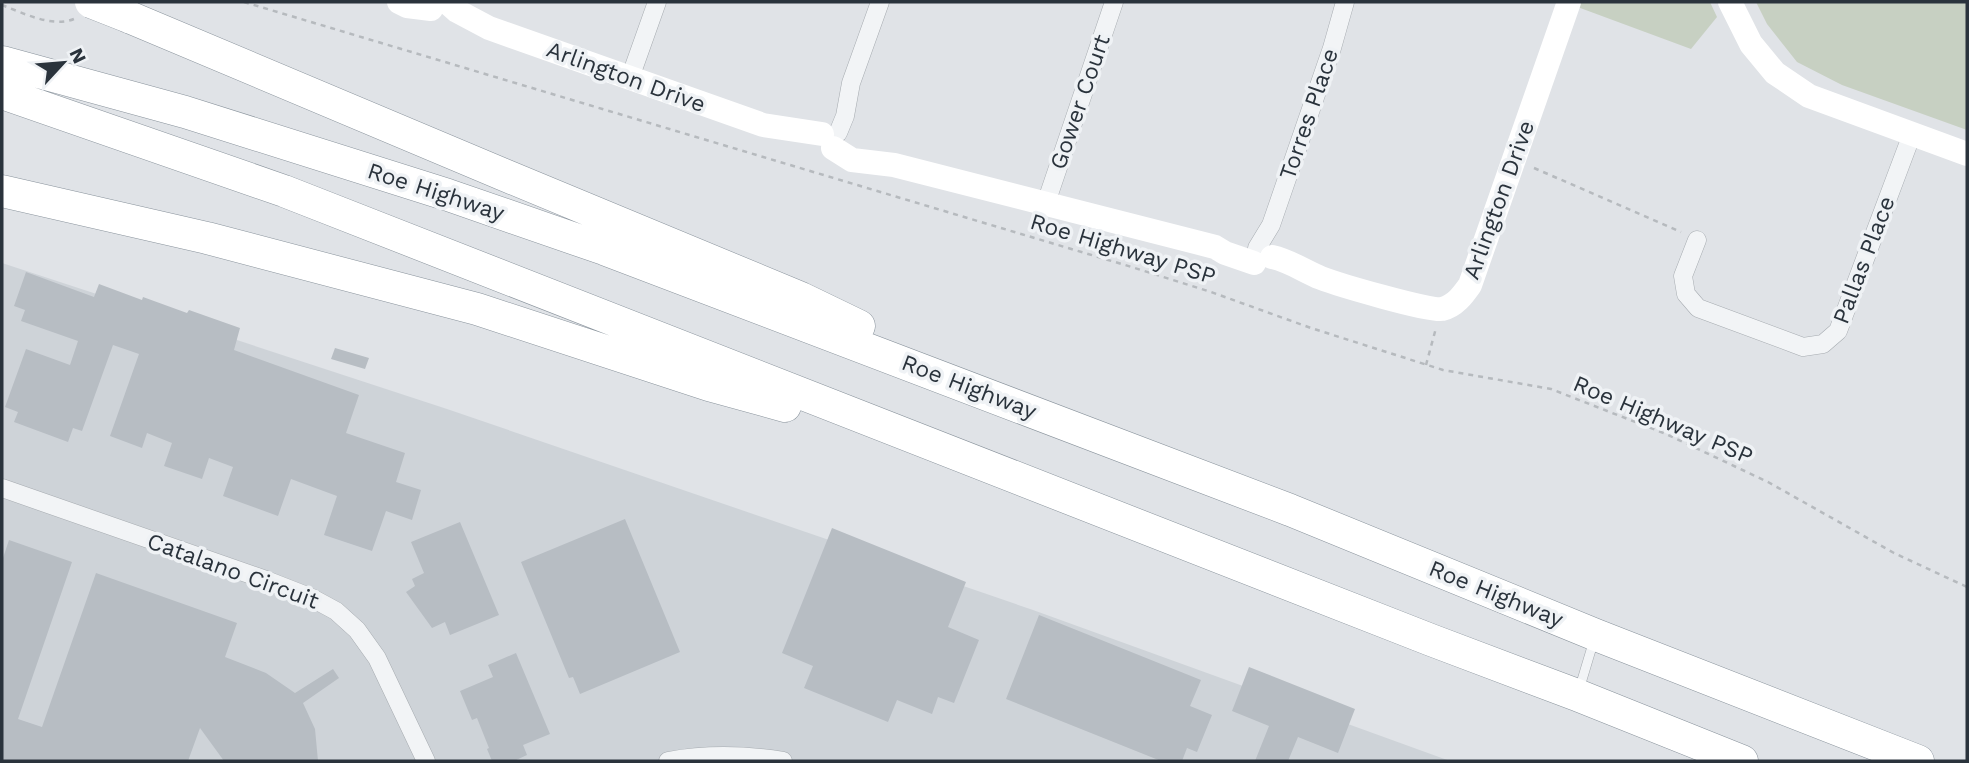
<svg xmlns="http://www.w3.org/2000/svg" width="1969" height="763" font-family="'Work Sans',sans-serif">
  <rect width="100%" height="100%" fill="#e0e3e7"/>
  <path fill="#ced3d8" d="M2,263L447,409L1033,610L1450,761H2Z"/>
  <path fill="#c7d0c2" d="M1564,2H1710L1717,17L1691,49Z
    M1756,2H1967V130L1842,85L1797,62L1767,24Z"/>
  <path fill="#b7bdc3" d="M26,272L94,297L99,284L142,300L143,297L187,313L189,310L240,328L234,350L359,395L346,433L405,453L396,482L421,490L412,520L386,511L372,551L324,535L337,496L291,479L278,516L223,496L233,467L209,458L202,479L164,466L172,443L147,433L142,448L110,436L139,354L113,345L82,431L73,428L68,442L14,422L18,412L5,407L26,349L70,365L78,341L21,321L25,310L14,306Z
    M335,348L369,358L365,369L331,359Z
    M625,519L680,652L580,694L573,677L569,678L521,562Z
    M460,522L499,615L450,635L445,622L432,628L406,592L415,586L412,579L424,573L411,542Z
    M832,528L966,582L948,627L979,640L954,703L938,697L932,714L897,700L888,722L804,688L813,666L782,653Z
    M9,540L72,562L18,719L42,727L96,573L237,623L225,657L266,673L295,693L333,669L339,678L303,703L315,729L318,761H224L200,728L188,761H2V561Z
    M1039,615L1201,680L1190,706L1212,715L1197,752L1187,748L1182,761H1161L1006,699Z
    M516,653L550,734L523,745L527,755L514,761H492L487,749L489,748L477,718L472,720L460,691L493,677L488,665Z
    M1249,667L1355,709L1338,753L1298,737L1288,761H1255L1269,726L1232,711Z"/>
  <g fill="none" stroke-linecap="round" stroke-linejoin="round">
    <defs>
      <path id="lane" d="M1579,690L1594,640"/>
      <path id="street" d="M630,78L657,2
        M838,133L845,116L851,83L880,2
        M1046,203L1114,2
        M1697,240L1683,276L1686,294L1698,308L1803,347L1823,344L1838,331L1912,134
        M1257,248L1271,225L1332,48L1345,2
        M2,488L266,580L312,598L336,611L357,630L377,658L426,761
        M668,761C706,754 746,755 783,761"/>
      <path id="highway" d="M129,17L502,174L801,298L859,326
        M2,62L185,112L448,195L604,249L1290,510L1596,635L1918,761
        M2,93L284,191L1431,640L1577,695L1742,761
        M2,191L207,238L477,309L709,385L785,406"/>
    </defs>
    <use href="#lane" stroke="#a6abb0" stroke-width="10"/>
    <use href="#street" stroke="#a6abb0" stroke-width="19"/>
    <use href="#highway" stroke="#89939c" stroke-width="33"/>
    <path stroke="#b6babe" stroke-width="2.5" stroke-dasharray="5 5" stroke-linecap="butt" d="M244,2L1125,265L1211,292L1311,328L1443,370L1551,389L1666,434L1768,482L1894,553L1967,587
      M2,5C23,13 52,28 74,19
      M1534,168L1681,232
      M1426,365L1436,328"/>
    <use href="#lane" stroke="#f2f4f6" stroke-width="9"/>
    <use href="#street" stroke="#f2f4f6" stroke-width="18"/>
    <path stroke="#fff" stroke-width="24" d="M399,2L407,6L431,9
      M1730,2L1751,44L1775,73L1809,96L1967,154
      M448,3L457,11L489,28L763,125L822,134
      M833,148L852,160L894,165L1215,247L1225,253L1254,263
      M1272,257C1290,261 1304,271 1321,278C1336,284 1431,312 1442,309C1455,306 1463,295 1470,285L1569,2"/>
    <use href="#highway" stroke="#fff" stroke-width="32"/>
    <defs>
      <path id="highway-bridge" d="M91,2L129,17"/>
    </defs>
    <use href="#highway-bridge" stroke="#89939c" stroke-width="33" stroke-linecap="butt"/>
    <use href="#highway-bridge" stroke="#fff" stroke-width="32"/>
  </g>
  <g text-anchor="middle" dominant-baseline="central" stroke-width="7" stroke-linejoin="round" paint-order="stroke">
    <g font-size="23" fill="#2a333c" stroke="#eff2f5">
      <text transform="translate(626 77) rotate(20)">Arlington Drive</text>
      <text transform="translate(1080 102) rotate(-71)">Gower Court</text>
      <text transform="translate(1309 114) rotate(-71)">Torres Place</text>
      <text transform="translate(436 192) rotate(18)">Roe Highway</text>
      <text transform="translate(1499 200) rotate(-70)">Arlington Drive</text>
      <text transform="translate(1123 249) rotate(17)">Roe Highway PSP</text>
      <text transform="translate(1864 260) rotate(-69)">Pallas Place</text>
      <text transform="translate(969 387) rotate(21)">Roe Highway</text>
      <text transform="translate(1663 420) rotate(23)">Roe Highway PSP</text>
      <text transform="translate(233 571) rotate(20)">Catalano Circuit</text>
      <text transform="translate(1496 594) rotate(22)">Roe Highway</text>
    </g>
  </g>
  <rect width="1969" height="763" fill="none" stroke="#2a333c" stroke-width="7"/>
  <g transform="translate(63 63) rotate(64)" stroke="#eff2f5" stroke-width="5" paint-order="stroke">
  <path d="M0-5L12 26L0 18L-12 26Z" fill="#2a333c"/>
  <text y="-10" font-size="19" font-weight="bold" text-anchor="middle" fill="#2a333c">N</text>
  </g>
</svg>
